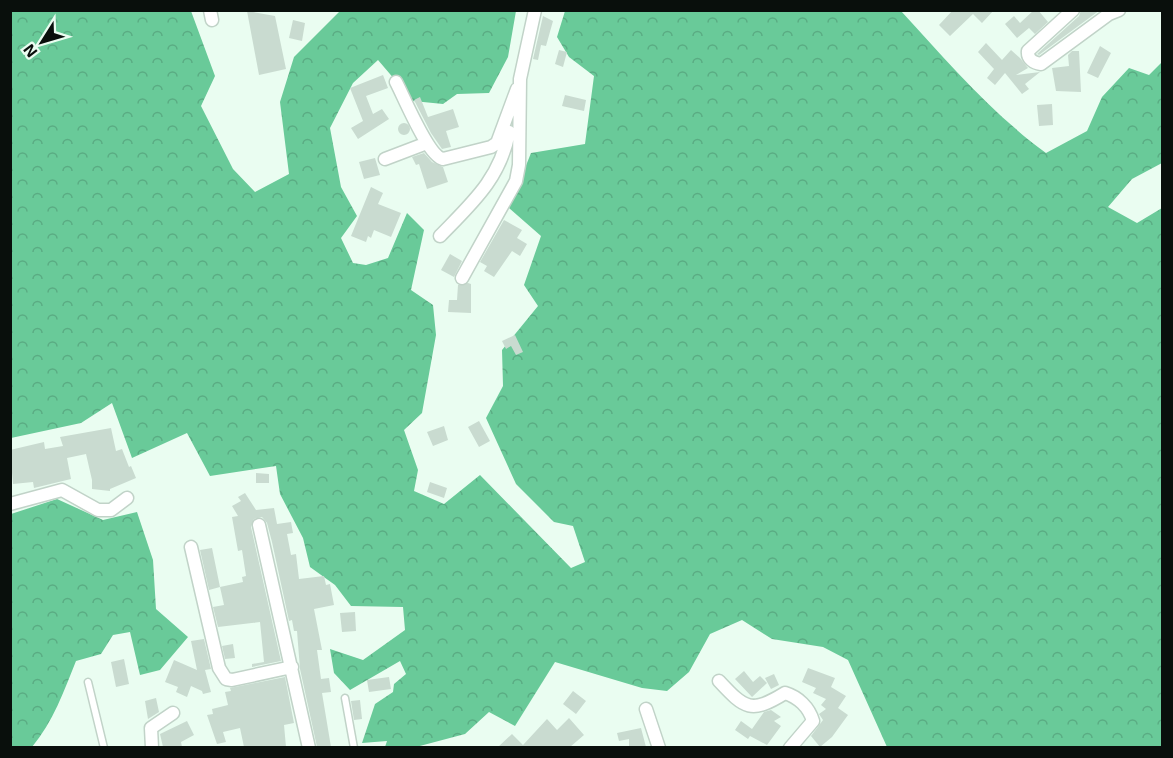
<svg xmlns="http://www.w3.org/2000/svg" width="1173" height="758" font-family="'Exo 2',sans-serif">
  <defs>
    <pattern id="forest-crowns" width="20" height="18" patternUnits="userSpaceOnUse" patternTransform="scale(1.5)"><rect width="20" height="18" fill="#69ca99"/><path d="M2 6a3 3 0 1 1 6 0M12 15a3 3 0 1 1 6 0" fill="none" stroke="#5aac83"/></pattern>
  </defs>
  <rect width="100%" height="100%" fill="#eafdf1"/>
  <path fill="url(#forest-crowns)" d="M10,11H191L215,76L201,106L233,169L255,192L289,174L280,102L294,57L340,11H516L508,57L489,93L457,94L443,104L413,101L378,60L353,83L330,128L341,187L357,216L341,238L353,263L366,265L388,258L407,213L424,230L411,290L433,305L436,335L422,413L404,430L418,470L414,491L444,504L480,475L571,568L585,562L573,526L554,522L516,484L486,418L503,386L502,350L538,306L524,285L541,236L509,208L531,153L585,144L594,76L569,57L557,37L565,11H901C947,61 990,112 1046,153L1087,131L1102,97L1129,68L1149,75L1162,62V163L1132,179L1108,207L1137,223L1162,208V747H887L848,660L823,647L772,639L742,620L710,634L689,672L667,691L642,688L555,662L515,726L489,712L465,734L416,747H385L387,741L362,743L375,704L393,692L394,684L406,674L400,661L350,690L334,673L330,649L363,660L405,630L403,607L351,606L335,585L310,567L303,538L280,494L276,466L210,476L187,433L132,458L112,403L81,423L11,438Z
    M57,499L103,520L137,512L153,560L156,609L188,637L160,670L140,675L130,632L113,635L101,654L76,661C64,691 53,722 32,747H11V514Z"/>
  <path fill="#c9dbd0" d="M953,10H994L982,23L973,14L950,36L939,25Z
    M1034,10H1038L1048,22L1035,34L1029,28L1017,38L1005,24L1014,16L1020,23Z
    M1081,10H1100L1039,55L1037,54L1079,16Z
    M247,11L275,16L286,69L259,75Z
    M543,16L553,21L546,46L541,45L538,60L533,59Z
    M293,20L305,23L302,41L289,38Z
    M986,43L1002,60L1011,50L1020,58L1028,68L1016,75L1040,72L1025,84L1029,89L1022,94L1005,73L995,85L987,78L994,69L978,52Z
    M1100,46L1111,53L1098,78L1087,73Z
    M559,50L567,52L563,67L555,64Z
    M1072,51H1079L1081,92L1056,91L1052,68L1069,66L1068,55Z
    M383,75L388,88L366,96L373,114L382,109L389,119L358,139L351,128L363,121L350,88Z
    M565,95L586,100L584,111L562,106Z
    M420,97L428,117L453,109L459,127L446,131L451,147L442,149L431,133L414,100Z
    M1052,104L1053,125L1039,126L1037,105Z
    M398 129a6 6 0 1 1 12 0a6 6 0 1 1-12 0Z
    M424,153L432,162L443,167L448,182L427,189L419,164L416,165L412,157Z
    M375,158L380,175L364,179L359,162Z
    M371,187L383,193L378,204L401,213L391,237L374,230L371,238L368,236L366,242L351,236Z
    M504,220L522,230L517,238L527,244L520,256L512,251L494,277L484,271L487,266L480,262Z
    M450,254L462,261L454,277L441,270Z
    M468,283L471,284V313L448,312L449,300H457L458,285Z
    M515,335L523,352L516,355L511,346L506,349L502,341Z
    M479,421L490,441L479,447L468,427Z
    M444,426L448,440L433,446L427,432Z
    M111,428L116,451L122,449L129,467L131,466L136,478L110,489V491L92,489V480L86,454L67,458L71,479L34,488L33,482L13,484L10,450L44,442L45,449L63,446L60,437Z
    M256,473L269,474V483H256Z
    M430,482L447,488L444,498L427,492Z
    M245,493L256,510L274,508L277,524L291,522L293,533L287,534L291,555L296,554L299,579L324,576L326,585L330,584L334,605L314,609L322,650H317L321,679L329,678L331,692L322,693L331,747H317L300,669L297,631H294L292,620L289,621L272,542L267,523L262,517L254,519L251,527L281,661L252,667V664L264,662L260,622L218,627L213,607L224,605L220,587L243,582L242,577L246,576L242,550L238,551L232,517L238,516L232,506L241,501L238,497Z
    M212,548L220,587L209,590L200,550Z
    M355,612L356,631L342,632L340,613Z
    M204,639L211,669L205,670L211,692L203,694L202,691L191,686L187,697L176,692L178,687L165,682L174,660L197,670L191,641Z
    M233,644L235,658L225,659L222,646Z
    M124,659L129,684L116,687L111,662Z
    M808,668L835,678L831,687L846,696L838,708L848,715L832,737L820,747L811,736L823,720L819,714L826,709L821,705L826,699L813,693L816,688L802,682Z
    M744,671L753,682L760,676L767,683L752,697L735,679Z
    M774,674L779,685L771,689L765,678Z
    M285,677L294,723L284,725L286,747H244L240,728L223,732L226,742L217,744L207,715L213,714L212,709L228,705L225,692L231,691L230,688Z
    M389,677L391,689L369,692L367,680Z
    M573,691L586,701L576,714L563,704Z
    M156,698L159,712L148,719L145,701Z
    M360,700L362,719L354,720L351,701Z
    M771,710L781,717L774,721L781,726L767,745L750,736L748,739L735,730L741,721L752,729L764,712Z
    M569,718L584,735L570,747H498L512,734L523,745L547,719L557,730Z
    M187,721L194,735L181,742L182,747H163L160,734Z
    M641,728L646,747H629V739L619,741L617,733Z"/>
  <g fill="none" stroke-linecap="round" stroke-linejoin="round">
    <defs>
      <path id="service" d="M88,682L104,748
        M345,698L354,748"/>
      <path id="minor" d="M210,10L212,20
        M1073,10L1028,51C1027,59 1034,63 1041,64L1109,14L1119,10
        M396,82C404,97 428,156 443,159L491,147L497,143L517,89
        M385,159L427,143
        M440,236C472,203 500,179 509,132
        M462,278L516,181L519,165L520,79L535,10
        M10,504L62,490L98,510H111L127,498
        M259,525L309,748
        M191,547L219,668L226,679L232,680L292,667
        M719,681C745,709 751,714 785,693C798,697 809,707 813,721L790,748
        M646,709L659,748
        M152,748L151,728L173,713"/>
    </defs>
    <use href="#service" stroke="#c1d3c8" stroke-width="9"/>
    <use href="#minor" stroke="#c1d3c8" stroke-width="15"/>
    <use href="#service" stroke="#fff" stroke-width="6"/>
    <use href="#minor" stroke="#fff" stroke-width="12"/>
  </g>
  <rect width="1173" height="758" fill="none" stroke="#090f0c" stroke-width="24"/>
  <g transform="translate(42 42) rotate(233)" stroke="#eafdf1" stroke-width="4.5" paint-order="stroke">
  <path d="M0-4.5L10 22L0 15L-10 22Z" fill="#090f0c"/>
  <text y="-9" font-size="16" font-weight="bold" text-anchor="middle" fill="#090f0c">N</text>
  </g>
</svg>
